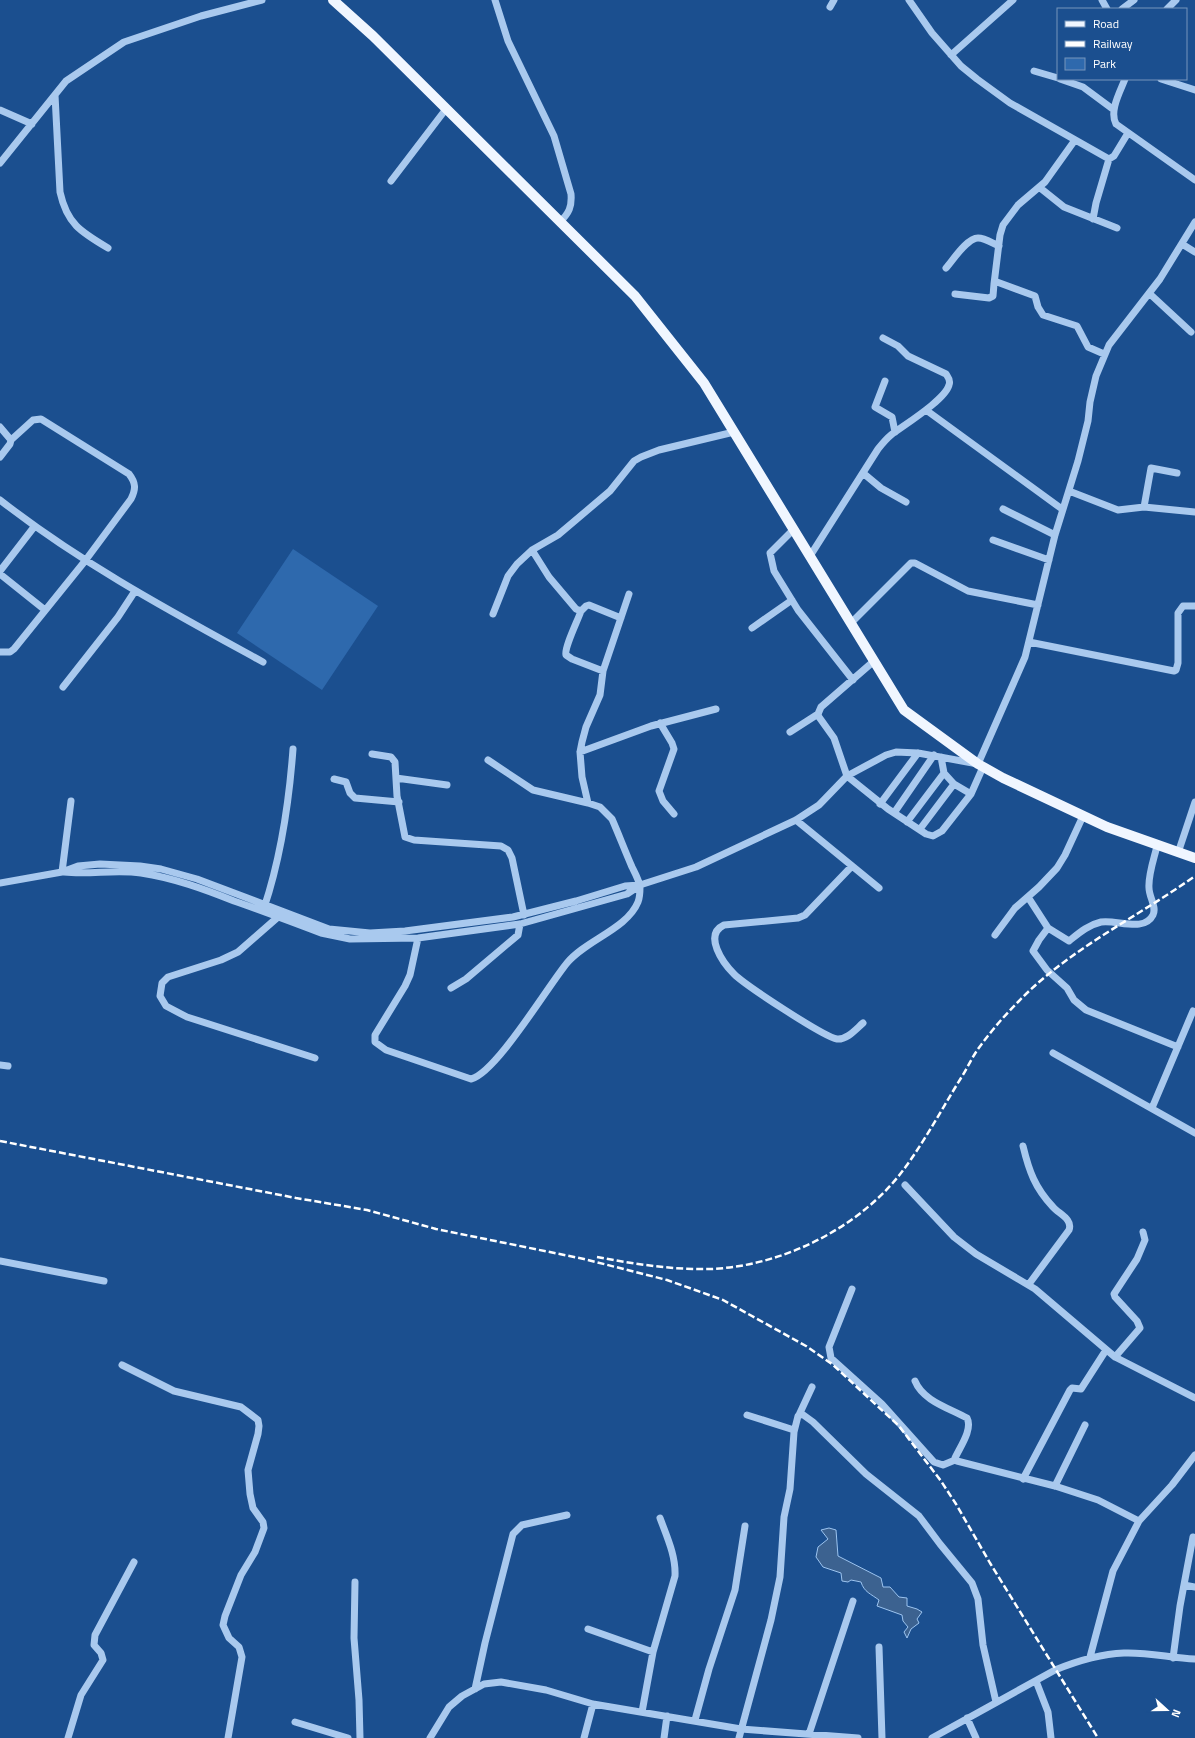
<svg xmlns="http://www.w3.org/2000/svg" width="1195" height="1738" font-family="'Titillium Web',sans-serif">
  <rect width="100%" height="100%" fill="#1b4f8f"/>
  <path fill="#2e69ad" d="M293,549L378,606L322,690L237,633Z"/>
  <path fill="#3c6290" stroke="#9cc4f0" d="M829,1528L836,1530L838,1556L881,1578L883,1587H890L899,1597L907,1598V1606L917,1609L922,1612L917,1619L919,1623L911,1629L907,1638L904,1632L908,1627L903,1621L902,1615L877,1606L879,1600C871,1594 864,1592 861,1582L851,1580L848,1582L842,1581L841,1573L823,1567L816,1557L818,1547L828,1539L821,1530Z"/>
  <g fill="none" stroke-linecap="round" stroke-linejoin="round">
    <path stroke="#a9c9ee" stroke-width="7" d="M495,0L508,41L554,136L571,194C572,207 569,213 560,222
      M909,0L932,33L961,66L977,79L1010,103L1109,159L1114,156L1128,133
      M1102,0L1107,9
      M830,7L834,0
      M1122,9L1134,0
      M1167,9L1176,0
      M951,55L1013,0
      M1034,71L1058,78
      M1060,79L1083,87L1114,110
      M1125,79C1120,92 1109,111 1116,124L1195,180
      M1161,79L1195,90
      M55,95L60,192C67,224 81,232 108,248
      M0,110L32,124
      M0,163L66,81L124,42L201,16L262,0
      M391,181L446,109
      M1039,187L1064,207L1117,228
      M1093,219L1096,203L1109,159
      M1182,244L1195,252
      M946,268C953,260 967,238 978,238C985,238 992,243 999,246
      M994,284L1000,235L1003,225L1018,205L1045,182L1075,140
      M955,294L989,298L993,296L994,284L997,282L1035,296L1038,307L1043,315L1077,326L1088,347L1104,354
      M1150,294L1191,332
      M885,381L875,407L892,417L895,432
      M926,410L1062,509
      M0,427L11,440L10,444L0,457
      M863,473L881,488L906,502
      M1069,491L1118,510L1144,507L1195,512
      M0,500C82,564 172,612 263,662
      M1144,507L1151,468L1177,473
      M1003,509L1055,535
      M794,529L770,553L774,571L798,610L853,680
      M993,540L1049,560
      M532,550L549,577L576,609L581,611L586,606L589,605L621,618
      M810,556L878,449C882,444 886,439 891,435C904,425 945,400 949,385C951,380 948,377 946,374L908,356L898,346L883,338
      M0,571L34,527
      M0,574L45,610
      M581,611C578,620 564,648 566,655L572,659L603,671
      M493,614L508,576L517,564L532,550L558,535L610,491L634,461L641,457L659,450L734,432
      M851,623L911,563H915L968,591L1038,605
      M752,628L792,600
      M1029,642L1174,671L1176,670L1178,663V613L1183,606H1195
      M0,652H10L14,649L85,561L131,499C136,489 136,483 129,474L41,419L33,420L11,440
      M874,661L821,707L818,714L819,717L834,738L847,776L888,809L926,834L933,836L942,831L971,794L983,767
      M63,687L118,617L135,591
      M660,723L672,743L674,749L659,791L663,801L674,814
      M790,732L818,714
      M580,752L651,726L716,709
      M372,754L391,757L395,762L397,796L405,837L414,840L501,846L508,850L512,858L524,915
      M941,757L944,773L954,784L971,794
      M396,778L447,785
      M334,779L346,782L350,793L355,798L399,802
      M588,803L582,777L580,752L582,742L586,727L600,695L603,671L629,594
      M880,804L918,753
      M894,813L934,755
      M796,820L879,888
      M907,822L944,773
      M920,829L954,784
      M1178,853L1195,802
      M852,866L805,915L798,918L724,925C703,935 723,963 734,974C745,985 824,1037 837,1039C847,1040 856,1029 863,1023
      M62,872L71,801
      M64,872C90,875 115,869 141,873C174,878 204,889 234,901C263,911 292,922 321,933L350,939L418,938L520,924L627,894L639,886
      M0,883L62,872L78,866L100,864L140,866L161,869L197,879L329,929L370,933L405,931L513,917L576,901L625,886L640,885L696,867L796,820L819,805L847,776L886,755L896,752L918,753L978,764L1025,657L1055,535L1078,461L1088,421L1090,402L1096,376L1109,345L1160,279L1195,222
      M1028,897L1048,928L1039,940L1033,951L1047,970L1067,988L1074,1000L1086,1010L1178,1047
      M264,908C281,857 289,803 293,749
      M278,917L238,952L221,960L168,977L162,983L160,996L166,1006L187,1017L315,1058
      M1048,928L1069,941C1079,933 1088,925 1101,922C1116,919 1144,933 1153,915C1157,907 1149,897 1149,888C1148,875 1154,859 1157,846
      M995,935L1015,908L1039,887L1057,868L1065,855L1083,816
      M418,938L410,975L405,986L375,1035V1042L386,1050L471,1079C496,1073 548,986 567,963C586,940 627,929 638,902C640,897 640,892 640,887C639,880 635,873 632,867C625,851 619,835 612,819L600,807L588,803L533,790L488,760
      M451,988L466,979L518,935L520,924
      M1053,1053L1195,1133
      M0,1065L8,1066
      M1152,1108L1193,1011
      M1023,1146C1029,1171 1035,1188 1053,1207C1059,1214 1073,1219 1069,1230L1029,1284
      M905,1185L954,1237L976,1254L1035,1289L1115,1357L1195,1398
      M0,1261L104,1281
      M852,1289L829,1347L831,1358L882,1404L934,1462L943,1465L955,1460
      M1115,1357L1140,1328L1137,1321L1115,1297L1114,1294L1137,1259L1145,1240L1143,1232
      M122,1365L174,1391L241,1407L258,1420L259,1426L258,1434L248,1470L250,1494L253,1508L263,1522L264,1528L255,1552L241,1575L225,1616L223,1625L229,1638L239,1647L242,1657L228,1738
      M915,1381C923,1401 949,1408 967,1418C973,1429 960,1447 955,1458L957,1461L1055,1486L1098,1500L1139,1521
      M747,1415L794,1430
      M799,1415L812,1387
      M1023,1479L1070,1390L1072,1388L1081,1389L1106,1350
      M1055,1486L1085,1425
      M355,1582L354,1638L359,1700L360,1738
      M1184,1585L1195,1587
      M588,1629L653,1652
      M879,1647L882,1738
      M1090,1657L1113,1571L1139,1521L1172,1485L1195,1455
      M1173,1658L1180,1606L1193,1537
      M1036,1681L1048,1712L1051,1738
      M475,1689L485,1643L513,1534L522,1525L567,1515
      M642,1712L653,1652L675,1576C676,1556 667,1537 660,1518
      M967,1718L976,1738
      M695,1720L709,1669L735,1590L745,1526
      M295,1722L348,1738
      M809,1734L853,1601
      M68,1738L81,1695L103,1660L101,1653L94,1645L95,1635L134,1562
      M430,1738L449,1707L462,1696L484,1684L501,1682L546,1690L593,1704L741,1729L858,1738
      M584,1738L593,1704
      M664,1738L667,1716
      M739,1738L771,1620L780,1577L784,1517L790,1489L794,1432L798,1416L802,1414L813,1422L866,1474L919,1516L940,1544L972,1583L978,1599L983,1645L996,1702
      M932,1738L1055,1670C1077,1661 1100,1654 1124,1653C1148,1652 1171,1658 1195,1659"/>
    <path stroke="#f0f6ff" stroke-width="10" d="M333,0L373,36L635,296L704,383L904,710L978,764L1003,778L1107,827L1195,858"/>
    <path stroke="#fff" stroke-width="2.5" stroke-dasharray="7 3" stroke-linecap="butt" d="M0,1141L296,1198L367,1210L436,1229L584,1259L667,1280L723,1300L806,1346L832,1364L899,1426L941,1481L956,1504L990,1563L1098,1738
      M597,1257C634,1264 673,1270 711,1269C784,1266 864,1226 907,1165C927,1137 943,1107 961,1078C968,1067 973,1055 981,1045C992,1030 1005,1015 1018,1002C1069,949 1136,918 1195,876"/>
  </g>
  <rect x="1057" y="8" width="130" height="72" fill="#1b4f8f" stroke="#7695bc"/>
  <rect x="1065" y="21" width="20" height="6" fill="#f0f6ff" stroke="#7695bc"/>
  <text x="1093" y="28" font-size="12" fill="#ffffff">Road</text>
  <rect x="1065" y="41" width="20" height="6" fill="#ffffff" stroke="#7695bc"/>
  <text x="1093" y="48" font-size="12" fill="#ffffff">Railway</text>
  <rect x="1065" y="58" width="20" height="12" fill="#2e69ad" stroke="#7695bc"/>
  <text x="1093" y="68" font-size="12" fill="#ffffff">Park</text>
  <g transform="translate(1167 1710) rotate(111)" stroke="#1b4f8f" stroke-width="3" paint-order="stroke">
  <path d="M0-3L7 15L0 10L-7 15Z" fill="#ffffff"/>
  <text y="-6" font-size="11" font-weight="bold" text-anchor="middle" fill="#ffffff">N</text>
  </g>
</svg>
